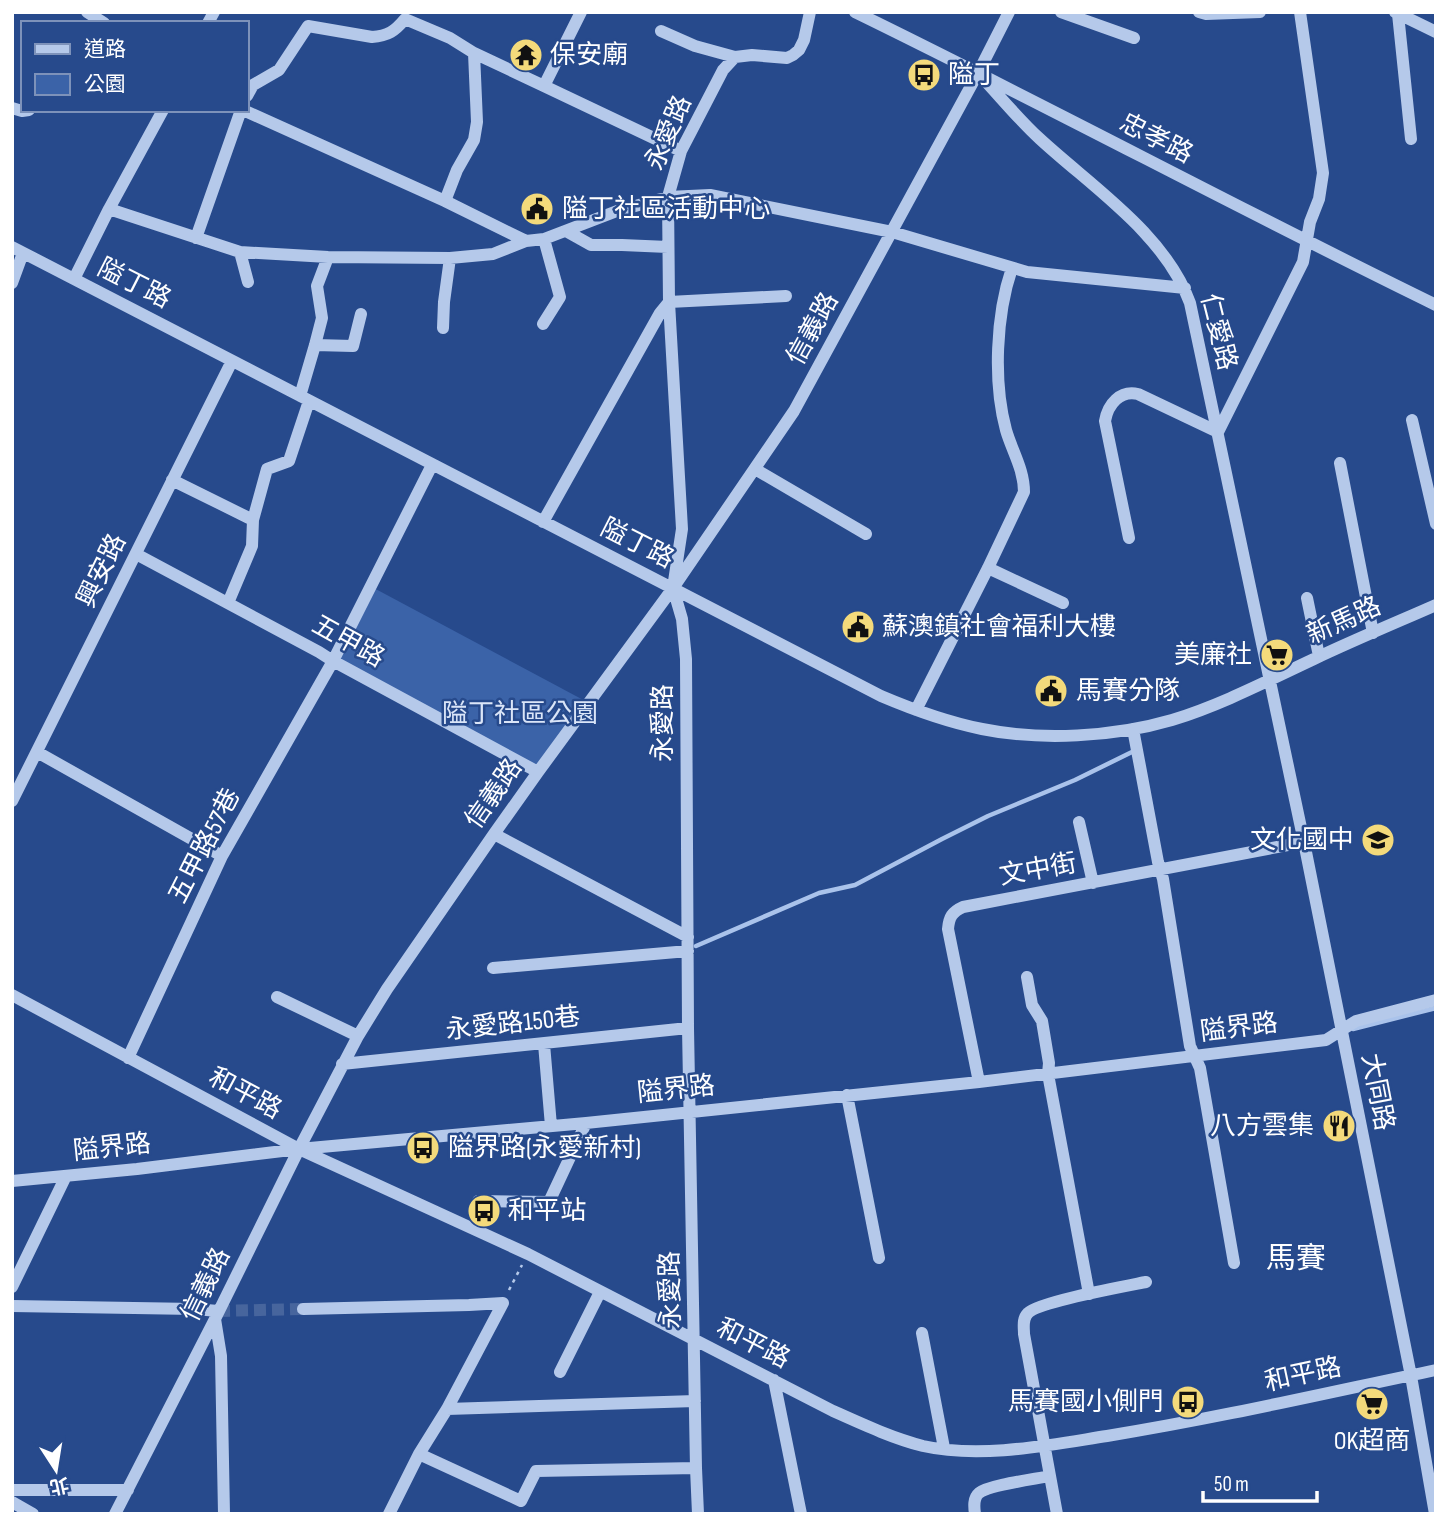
<svg xmlns="http://www.w3.org/2000/svg" width="1448" height="1526" font-family="'Sofia Sans Condensed','Noto Sans TC',sans-serif">
  <rect width="100%" height="100%" fill="#274a8c"/>
  <path fill="#3b63a8" d="M370,586L589,703L538,772L333,661Z"/>
  <g fill="none" stroke-linecap="round" stroke-linejoin="round">
    <path stroke="#aac3eb" stroke-width="4.5" d="M696,946L819,893L855,885L942,839L988,816L1075,780L1134,751
      M1353,1029L1436,1008"/>
    <path stroke="#47659d" stroke-width="12" stroke-dasharray="12 6" stroke-linecap="butt" d="M218,1311L303,1309"/>
    <path stroke="#b5c9ea" stroke-width="2.5" stroke-dasharray="3.5 5" stroke-linecap="butt" d="M509,1290L522,1265"/>
    <path stroke="#b5c9ea" stroke-width="12" d="M87,12L104,23
      M855,12C1050,107 1241,210 1436,305
      M1061,12L1134,38
      M1199,12L1206,14L1260,12
      M1395,12L1436,32
      M1406,12L1398,14L1411,139
      M208,23L214,12
      M661,31L695,46L735,57
      M978,73C999,95 1018,119 1040,139C1092,187 1165,234 1190,303L1304,842L1411,1376L1435,1514
      M544,86L681,151
      M247,96L253,85L279,70L308,26L372,37C388,36 395,31 405,19L450,38L474,53
      M12,108L22,111L29,110
      M243,110L445,201L526,241L544,239L617,211L668,197L710,195L892,232L1027,272L1185,288
      M445,201L457,170L474,140L477,122L474,53L544,86L581,12
      M109,209L240,252L328,257L450,258L493,254L526,241
      M566,231L591,245H622L668,247
      M196,238L241,110
      M12,247L881,696C914,710 947,722 982,729C1041,741 1114,737 1172,720C1221,705 1267,681 1314,659C1354,640 1395,623 1436,605
      M240,252L248,282
      M74,279L109,209L163,110
      M12,283L23,253
      M669,302L786,296
      M543,324L560,297L544,239
      M443,328L444,302L450,258
      M315,345L353,346L361,314
      M300,396L315,345L322,318L317,286L328,257
      M1412,420L1436,524
      M1340,463L1373,633
      M755,469L866,534
      M172,480L253,520
      M543,522L660,313L669,302
      M1129,538L1105,421C1108,404 1120,390 1138,394L1218,432L1303,262L1310,222L1319,199L1323,173L1300,12
      M136,554L319,652L333,661L538,772
      M988,568L1063,603
      M1307,598L1319,656
      M228,603L252,546L253,520L267,469L289,461L309,401
      M916,710L988,568L1024,492C1024,469 1012,451 1006,430C993,382 996,315 1012,268
      M1133,729L1158,862L1163,879L1190,1046L1200,1068L1234,1263
      M37,752L222,856
      M12,801L232,361
      M1079,822L1093,883
      M494,834L688,937
      M493,968L688,951
      M1027,977L1032,1005L1042,1021L1049,1063L1048,1074L1089,1294
      M12,995L299,1149L528,1254L833,1411C862,1424 892,1438 923,1446C981,1459 1049,1445 1107,1436C1218,1418 1326,1393 1436,1370
      M277,997L358,1036
      M544,1044L551,1126
      M128,1058L222,856L333,661L432,465
      M342,1064L688,1028
      M979,1082L948,929C949,917 952,912 963,907L1304,842
      M847,1095L879,1258
      M12,1181L137,1169L299,1149L586,1123L979,1082L1326,1040L1356,1021L1436,1000
      M478,1201L549,1202L586,1123
      M12,1287L66,1176
      M12,1306L195,1309L218,1311
      M303,1309L469,1305L503,1303
      M215,1319L221,1356L224,1514
      M922,1333L944,1448
      M560,1372L600,1292
      M774,1380L801,1514
      M447,1409L695,1401
      M419,1454L521,1501L536,1471L696,1468
      M12,1490H128
      M12,1502L33,1514
      M115,1514L215,1319L299,1149L358,1036L387,989L494,834L538,772L673,588L794,411L978,73L1009,12
      M389,1514L419,1454L447,1409L503,1303
      M698,1514L696,1468L688,1028L686,659L682,619L673,588L682,529L669,302L668,197L681,151L723,70L735,57L752,55L787,58L793,55L799,50L804,40L810,12
      M975,1514C974,1507 973,1498 979,1493C988,1485 1036,1479 1050,1476
      M1057,1514L1024,1334C1024,1327 1022,1319 1028,1313C1038,1302 1126,1286 1146,1282"/>
  </g>
  <defs>
    <symbol id="temple-disc" viewBox="-11 -11 22 22"><circle r="9.5" fill="#f3da7b" stroke="#274a8c"/><path d="M0-6L5-2H3V0L6.5 2.5H4V6H1.5V3h-3V6H-4V2.5H-6.5L-3 0V-2H-5Z" fill="#111"/></symbol>
    <symbol id="bus-disc" viewBox="-11 -11 22 22"><circle r="9.5" fill="#f3da7b" stroke="#274a8c"/><path d="M-5-6H5V4H4V6H2V4H-2V6H-4V4H-5ZM-3.5-4V0h7V-4ZM-3.5 1.2v1.5H-2V1.2ZM2 1.2v1.5H3.5V1.2Z" fill="#111"/></symbol>
    <symbol id="civic-disc" viewBox="-11 -11 22 22"><circle r="9.5" fill="#f3da7b" stroke="#274a8c"/><path d="M-.6-6.5H3V-4.5H.6V-3L4-1V1h2V6H-6V1h2V-1L-.6-3ZM-1.2 2.5V6h2.4V2.5Z" fill="#111"/></symbol>
    <symbol id="supermarket-disc" viewBox="-11 -11 22 22"><circle r="9.5" fill="#f3da7b" stroke="#274a8c"/><path d="M-6-5.5h2.5l.6 2H6L4.5 2H-2.5L-4.4-4H-6ZM-1.5 3.2a1.3 1.3 0 1 0 .1 0ZM3 3.2a1.3 1.3 0 1 0 .1 0Z" fill="#111"/></symbol>
    <symbol id="school-disc" viewBox="-11 -11 22 22"><circle r="9.5" fill="#f3da7b" stroke="#274a8c"/><path d="M0-5L7-2L0 1L-7-2ZM-4 1L0 2.5L4 1V4Q0 6-4 4Z" fill="#111"/></symbol>
    <symbol id="restaurant-disc" viewBox="-11 -11 22 22"><circle r="9.5" fill="#f3da7b" stroke="#274a8c"/><path d="M-5-6h1v4h1v-4h1v4h1v-4h1v5L-1.5 .5V6h-2V.5L-5-1ZM5-6V6H3V1.5H1.5Q1.5-4 5-6Z" fill="#111"/></symbol>
  </defs>
  <g fill-rule="evenodd">
    <use href="#temple-disc" x="507" y="36" width="38" height="38"/>
    <use href="#bus-disc" x="905" y="56" width="38" height="38"/>
    <use href="#civic-disc" x="518" y="190" width="38" height="38"/>
    <use href="#civic-disc" x="839" y="608" width="38" height="38"/>
    <use href="#supermarket-disc" x="1258" y="636" width="38" height="38"/>
    <use href="#civic-disc" x="1032" y="672" width="38" height="38"/>
    <use href="#school-disc" x="1359" y="821" width="38" height="38"/>
    <use href="#restaurant-disc" x="1320" y="1107" width="38" height="38"/>
    <use href="#bus-disc" x="404" y="1129" width="38" height="38"/>
    <use href="#bus-disc" x="465" y="1192" width="38" height="38"/>
    <use href="#bus-disc" x="1169" y="1383" width="38" height="38"/>
    <use href="#supermarket-disc" x="1353" y="1385" width="38" height="38"/>
  </g>
  <g text-anchor="middle" dominant-baseline="central" stroke-width="5" stroke-linejoin="round" paint-order="stroke">
    <g font-size="26" fill="#fff" stroke="#274a8c" text-anchor="start">
      <text x="550" y="55">保安廟</text>
      <text x="948" y="75">隘丁</text>
      <text x="562" y="209">隘丁社區活動中心</text>
      <text x="882" y="627">蘇澳鎮社會福利大樓</text>
      <text x="1252" y="655" text-anchor="end">美廉社</text>
      <text x="1076" y="691">馬賽分隊</text>
      <text x="1354" y="840" text-anchor="end">文化國中</text>
      <text x="1314" y="1126" text-anchor="end">八方雲集</text>
      <text x="448" y="1148">隘界路(永愛新村)</text>
      <text x="508" y="1211">和平站</text>
      <text x="1164" y="1402" text-anchor="end">馬賽國小側門</text>
      <text x="1372" y="1441" text-anchor="middle">OK超商</text>
    </g>
    <g font-size="26" fill="#fff" stroke="#274a8c">
      <text transform="translate(669 133) rotate(-67)">永愛路</text>
      <text transform="translate(1156 139) rotate(27)">忠孝路</text>
      <text transform="translate(134 284) rotate(27)">隘丁路</text>
      <text transform="translate(813 329) rotate(-61)">信義路</text>
      <text transform="translate(1218 332) rotate(76)">仁愛路</text>
      <text transform="translate(637 544) rotate(27)">隘丁路</text>
      <text transform="translate(102 571) rotate(-64)">興安路</text>
      <text transform="translate(1344 621) rotate(-24)">新馬路</text>
      <text transform="translate(348 642) rotate(29)">五甲路</text>
      <text transform="translate(663 723) rotate(-90)">永愛路</text>
      <text transform="translate(494 794) rotate(-55)">信義路</text>
      <text transform="translate(205 846) rotate(-63)">五甲路57巷</text>
      <text transform="translate(1038 870) rotate(-10)">文中街</text>
      <text transform="translate(513 1024) rotate(-6)">永愛路150巷</text>
      <text transform="translate(1239 1028) rotate(-7)">隘界路</text>
      <text transform="translate(676 1090) rotate(-6)">隘界路</text>
      <text transform="translate(1377 1092) rotate(79)">大同路</text>
      <text transform="translate(245 1094) rotate(28)">和平路</text>
      <text transform="translate(112 1148) rotate(-6)">隘界路</text>
      <text transform="translate(206 1285) rotate(-64)">信義路</text>
      <text transform="translate(671 1290) rotate(-91)">永愛路</text>
      <text transform="translate(753 1344) rotate(27)">和平路</text>
      <text transform="translate(1303 1375) rotate(-12)">和平路</text>
    </g>
    <g font-size="26" fill="#dae5f8" stroke="#274a8c">
      <text x="520" y="714">隘丁社區公園</text>
    </g>
    <g font-size="30" fill="#fff" stroke="#274a8c">
      <text x="1296" y="1259">馬賽</text>
    </g>
  </g>
  <rect width="1448" height="1526" fill="none" stroke="#ffffff" stroke-width="28"/>
  <rect x="21" y="21" width="228" height="91" fill="#274a8c" stroke="#7d92ba" stroke-width="2"/>
  <rect x="35" y="44" width="35" height="10" fill="#b5c9ea" stroke="#7d92ba" stroke-width="2"/>
  <text x="84" y="56" font-size="21" fill="#ffffff">道路</text>
  <rect x="35" y="74" width="35" height="21" fill="#3b63a8" stroke="#7d92ba" stroke-width="2"/>
  <text x="84" y="91" font-size="21" fill="#ffffff">公園</text>
  <g transform="translate(56 1470) rotate(168)" stroke="#274a8c" stroke-width="5" paint-order="stroke">
  <path d="M0-5L12 26L0 18L-12 26Z" fill="#ffffff"/>
  <text y="-10" font-size="19" font-weight="bold" text-anchor="middle" fill="#ffffff">北</text>
  </g>
  <path d="M1203 1491v10h114v-10" fill="none" stroke="#ffffff" stroke-width="3.5"/>
  <text x="1214" y="1491" font-size="21" fill="#ffffff" stroke="#274a8c" stroke-width="5" paint-order="stroke">50 m</text>
</svg>
